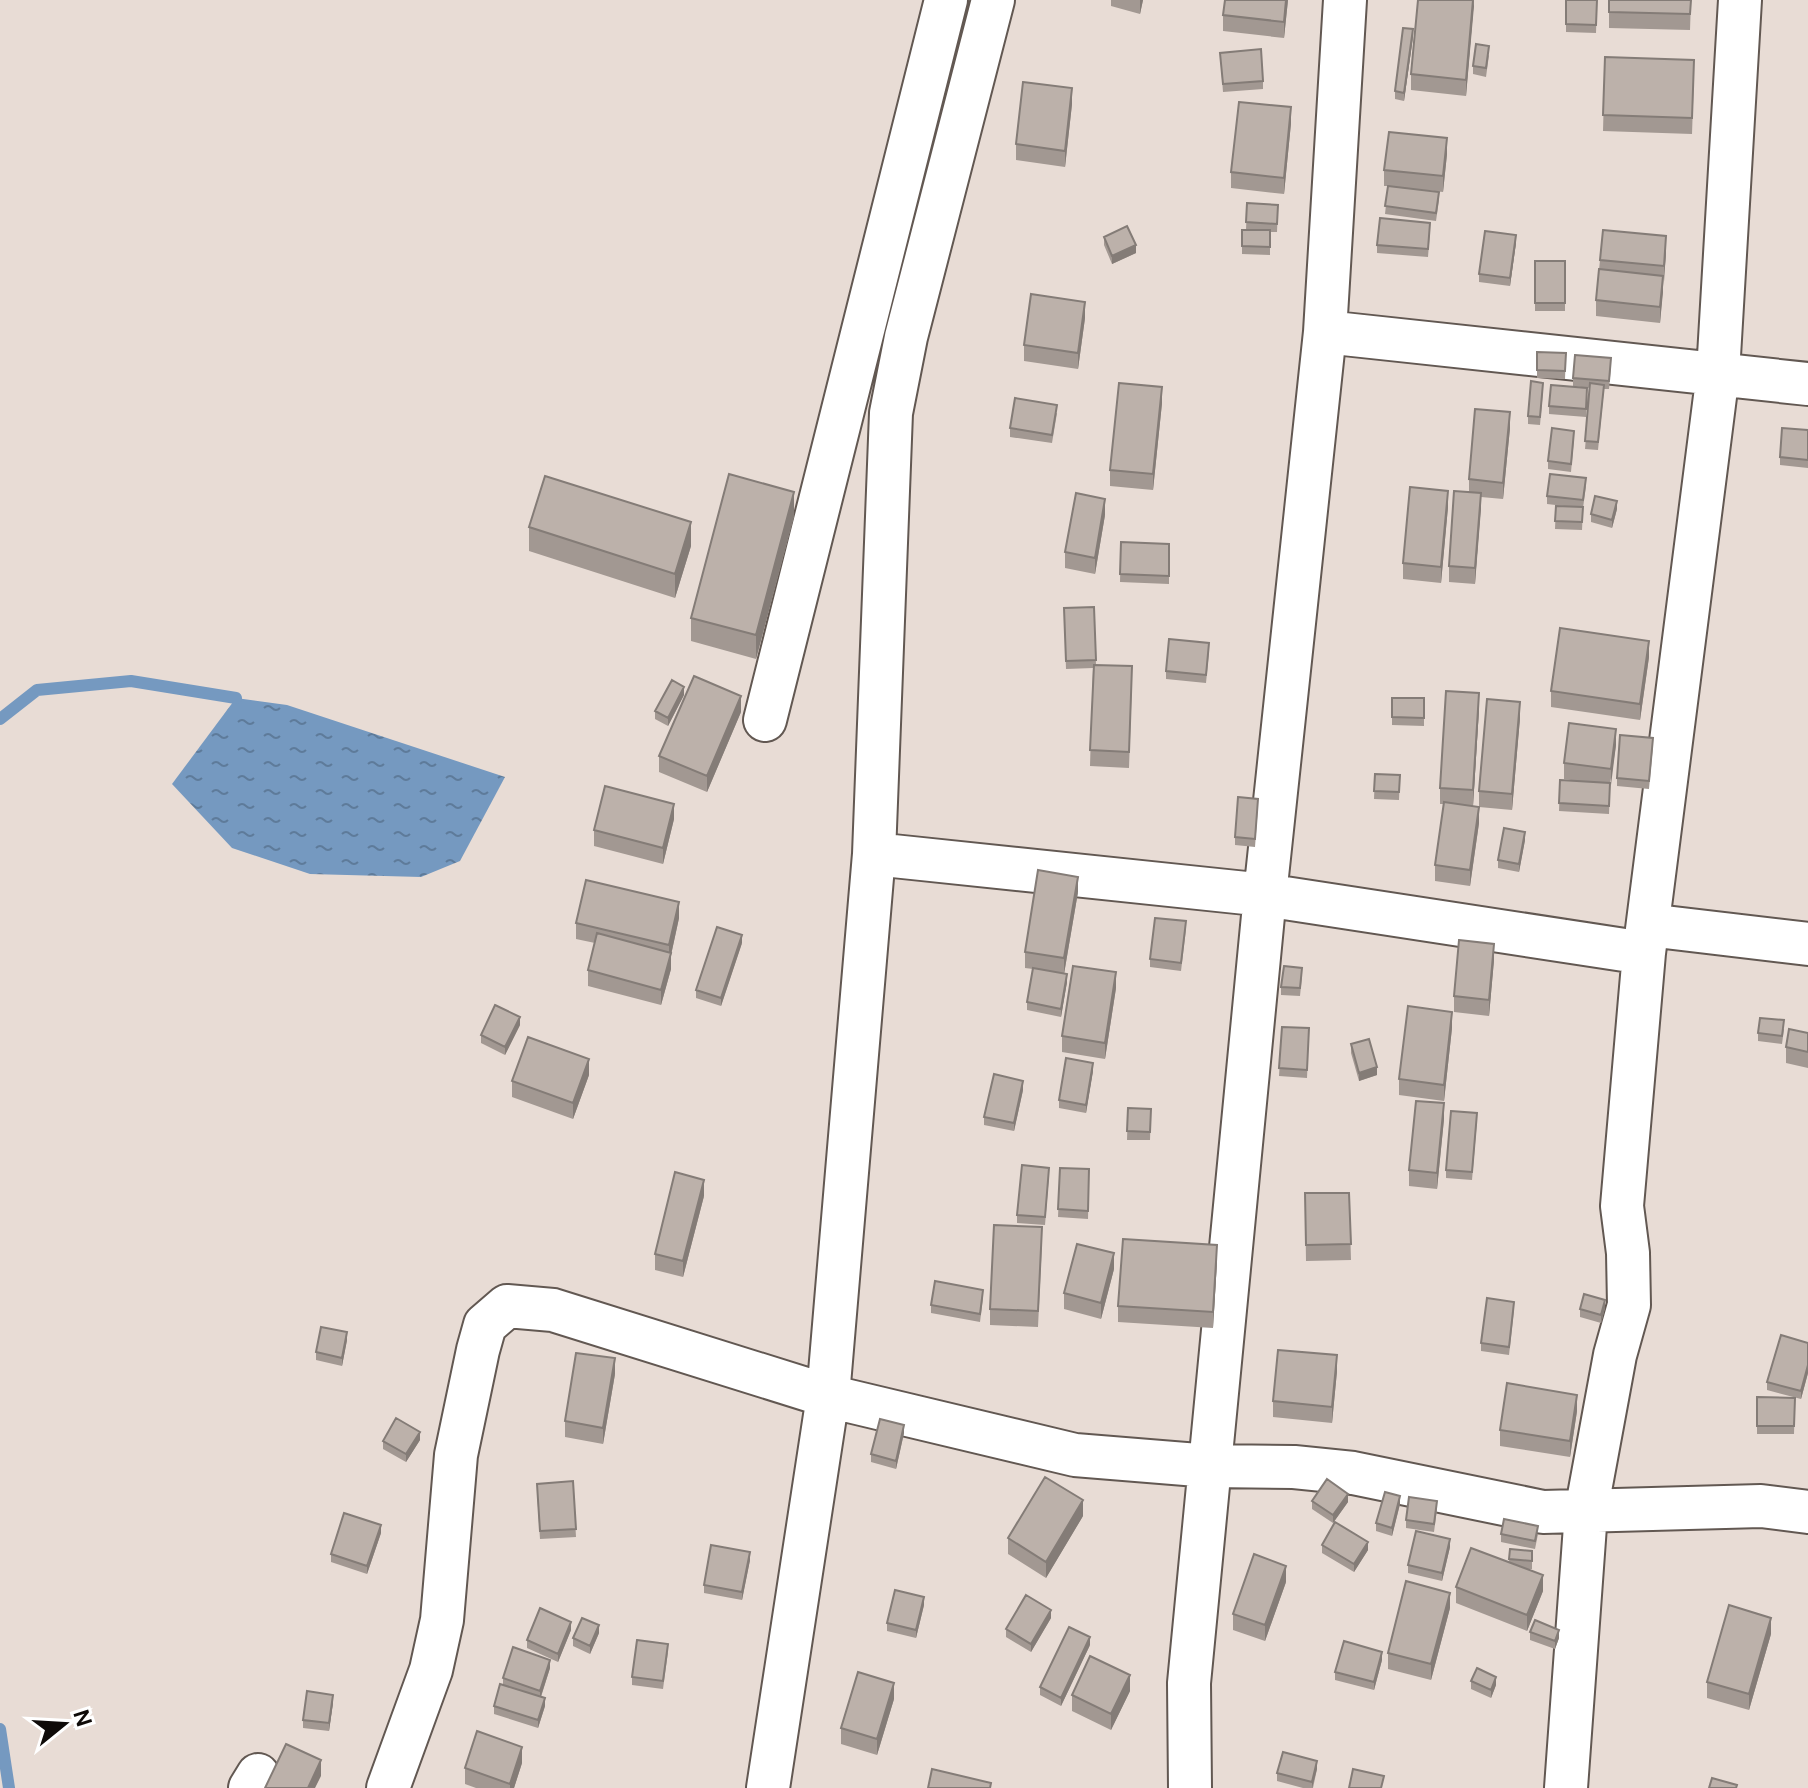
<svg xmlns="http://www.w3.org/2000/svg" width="1808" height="1788" font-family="'DM Sans',sans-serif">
  <defs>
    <pattern id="water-ripples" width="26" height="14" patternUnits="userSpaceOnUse" patternTransform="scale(2)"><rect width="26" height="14" fill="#7599c0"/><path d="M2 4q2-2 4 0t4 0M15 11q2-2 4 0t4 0" fill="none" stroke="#5e7b9a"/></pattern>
  </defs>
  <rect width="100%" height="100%" fill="#e8dcd5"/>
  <path fill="url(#water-ripples)" d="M236,698L287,705L505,777L460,861L421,877L310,874L232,848L172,784Z"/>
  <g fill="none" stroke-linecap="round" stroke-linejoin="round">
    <path stroke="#7599c0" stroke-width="12" d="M0,719L37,690L131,681L236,698
      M0,1729L9,1788"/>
    <defs>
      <path id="minor" d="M1325,332L1808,384
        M765,720L946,0
        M874,854L1265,895L1644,953
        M1648,925L1808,944
        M250,1788L258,1775
        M388,1788L431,1670L442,1620L456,1455L478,1350L485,1325L507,1306L553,1310L828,1396L1075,1455L1210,1466L1294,1467L1353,1473L1543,1512L1761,1506L1808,1512
        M768,1788L828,1396L874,854L891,413L906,337L993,0
        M1190,1788L1189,1683L1265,895L1325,332L1345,0
        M1566,1788L1586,1512L1615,1355L1629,1305L1628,1253L1622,1206L1644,953L1718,373L1740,0"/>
    </defs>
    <use href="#minor" stroke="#625852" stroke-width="46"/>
    <use href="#minor" stroke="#fff" stroke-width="42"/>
  </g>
  <path fill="#a29892" d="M1111,0H1143L1140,14L1111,6Z
    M1288,0L1284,38L1223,31V15Z
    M1474,0L1466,96L1411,90V74Z
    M1566,0H1597L1596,33L1566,32Z
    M1691,0L1690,30L1609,28V12Z
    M1413,37L1404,101L1395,99V91Z
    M1220,53L1263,81V89L1223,92Z
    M1489,55L1486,77L1473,74V66Z
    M1605,57L1694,76L1692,134L1603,131Z
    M1072,104L1065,167L1016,160V144Z
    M1291,123L1284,194L1231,188V172Z
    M1447,154L1443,192L1426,190L1439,200L1436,221L1385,214L1388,186H1384V170Z
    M1247,203L1278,205L1277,232H1270V255L1242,254V230H1246Z
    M1430,231L1428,257L1377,253V245Z
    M1104,237L1136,253L1112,264L1104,245Z
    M1516,243L1510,286L1479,282V274Z
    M1666,252L1660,323L1596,316V300L1600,260Z
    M1535,261H1565V311H1535Z
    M1085,318L1078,369L1024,361V345Z
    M1537,352L1566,353L1565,379L1537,378Z
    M1611,366L1609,389H1604L1598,450L1585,449L1590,388L1573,386V378Z
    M1587,388L1586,417L1549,414V406Z
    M1543,391L1540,425L1528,424V416Z
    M1162,403L1153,490L1110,486V470Z
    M1057,413L1052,443L1010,437V428Z
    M1510,428L1503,499L1481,497L1475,584L1449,582V566L1469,493V479Z
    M1808,430V468L1780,465V457Z
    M1574,439L1571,472L1548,469V461Z
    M1586,486L1583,508L1582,530L1555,529L1556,506L1573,507L1547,504V496Z
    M1448,507L1441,583L1403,579V563Z
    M1617,509L1612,528L1591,522V514Z
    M1105,515L1095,574L1065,568V552Z
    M794,516L756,659L691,641V618Z
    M529,527L691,546L675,598L529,551Z
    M1121,542L1169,544V584L1120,582Z
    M1094,607L1096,665L1132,682L1129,768L1090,766L1093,668L1066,669L1064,608Z
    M1209,652L1206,683L1166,679V671Z
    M1649,657L1640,720L1551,707V691Z
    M684,695L668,726L655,719V711Z
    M1392,698H1424V726L1392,725Z
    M1479,709L1473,806L1479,823L1470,886L1435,881V865L1444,804H1440V788Z
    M741,712L707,792L659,772V756Z
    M1520,718L1512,810L1479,807V791Z
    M1616,745L1610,785L1609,814L1559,811L1560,780L1585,782L1564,779V763Z
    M1653,746L1649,789L1617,786V778Z
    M1375,774L1400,775L1399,800L1374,799Z
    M1258,807L1255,847L1235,845V837Z
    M674,819L663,864L594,846V830Z
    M1525,840L1519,872L1498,868V860Z
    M1078,892L1064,974L1067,982L1061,1017L1027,1010V1002L1033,969L1025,968V952Z
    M679,918L671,955V969L661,1005L588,986V970L595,943L576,939V923Z
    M1186,929L1181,971L1150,967V959Z
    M742,943L721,1006L696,998V990Z
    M1494,960L1489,1016L1454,1012V996Z
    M1302,976L1300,996L1281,995V987Z
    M1116,988L1105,1059L1062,1052V1036Z
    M520,1025L505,1055L481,1043V1035Z
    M1282,1027L1309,1028L1307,1078L1279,1076Z
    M1452,1028L1444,1101L1399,1095V1079Z
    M1784,1029L1782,1044L1758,1041V1033Z
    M1808,1033V1068L1786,1063V1047Z
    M1351,1044L1377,1075L1359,1081L1351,1053Z
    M1093,1071L1086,1113L1059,1108V1100Z
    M589,1075L573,1119L512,1097V1081Z
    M1023,1090L1014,1131L984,1125V1117Z
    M1128,1108L1151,1109L1150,1140H1127Z
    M1444,1119L1437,1189L1409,1186V1170Z
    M1477,1121L1472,1180L1446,1178V1170Z
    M1060,1168L1089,1169L1088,1219L1058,1217Z
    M1049,1176L1045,1225L1017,1223V1215Z
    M1305,1193H1349L1351,1260L1306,1261Z
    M704,1196L683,1277L655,1270V1254Z
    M1042,1243L1038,1327L990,1325V1309Z
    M1217,1261L1213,1328L1118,1322V1306Z
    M1114,1269L1101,1319L1064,1309V1293Z
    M983,1298L980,1322L931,1313V1305Z
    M1605,1308L1601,1323L1580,1317V1309Z
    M1514,1310L1509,1355L1481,1351V1343Z
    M347,1340L342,1366L316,1360V1352Z
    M1808,1343V1373L1801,1399L1767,1390V1382Z
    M1337,1371L1332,1423L1273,1417V1401Z
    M615,1374L603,1444L565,1437V1421Z
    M1757,1397L1795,1398L1794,1434H1757Z
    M1577,1411L1570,1457L1500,1446V1430Z
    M904,1433L896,1469L871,1462V1454Z
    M420,1440L406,1462L383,1449V1441Z
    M573,1481L576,1537L540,1539L537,1492Z
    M1312,1501L1348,1502L1333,1523L1312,1509Z
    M1400,1504L1392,1536L1376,1531V1523Z
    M1437,1509L1434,1532L1406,1528V1520Z
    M1083,1516L1046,1578L1008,1554V1538Z
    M381,1533L367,1574L331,1562V1554Z
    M1501,1534H1538L1535,1549L1501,1542Z
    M1322,1545L1368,1550L1354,1572L1322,1553Z
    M1450,1547L1442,1581L1408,1573V1565Z
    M1510,1549L1532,1551V1569H1527L1543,1591L1527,1631L1456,1603V1587L1509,1562Z
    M750,1560L742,1600L704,1593V1585Z
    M1286,1582L1265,1641L1233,1630V1614Z
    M924,1605L916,1638L887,1631V1623Z
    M1450,1608L1431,1680L1388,1669V1653Z
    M1051,1618L1031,1652L1006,1637V1629Z
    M571,1630L558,1662L527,1648V1640Z
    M1530,1632L1559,1638L1555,1649L1530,1640Z
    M599,1633L590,1654L573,1646V1638Z
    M1771,1634L1749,1710L1707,1698V1682Z
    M1090,1645L1061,1706L1040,1695V1687Z
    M668,1652L663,1689L632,1685V1677Z
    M1382,1660L1374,1690L1335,1680V1672Z
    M550,1668L541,1697L545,1706L538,1728L494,1714V1706L503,1685V1678Z
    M1471,1681L1496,1685L1491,1698L1471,1689Z
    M1130,1691L1111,1730L1072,1711V1695Z
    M894,1699L877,1755L841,1744V1728Z
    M333,1703L329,1731L303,1728V1720Z
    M522,1763L514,1788H476L465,1784V1768Z
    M1317,1769L1313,1788H1303L1277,1781V1773Z"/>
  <path fill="#847c77" d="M1140,0H1143L1140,14Z
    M1286,0H1288L1284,38V22Z
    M1473,0L1474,6L1466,96V80Z
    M1413,29V37L1404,101V93Z
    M1072,88V104L1065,167V151Z
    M1291,107V123L1284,194V178Z
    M1447,138V154L1443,192V176Z
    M1516,235V243L1510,286V278Z
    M1666,236V252L1664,282V266Z
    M1136,245V253L1112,264V256Z
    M1663,276V292L1660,323V307Z
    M1085,302V318L1078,369V353Z
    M1162,387V403L1153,490V474Z
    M1510,412V428L1503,499V483Z
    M1448,491V507L1441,583V567Z
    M794,492V516L756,659V635Z
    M1481,493V509L1475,584V568Z
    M1105,499V515L1095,574V558Z
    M1617,501V509L1612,528V520Z
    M691,522V546L675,598V574Z
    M1649,641V657L1640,720V704Z
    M684,687V695L668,726V718Z
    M1479,693V709L1473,806V790Z
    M741,696V712L707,792V776Z
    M1520,702V718L1512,810V794Z
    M1616,729V745L1611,785V769Z
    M674,804V819L663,864V848Z
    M1479,807V823L1470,886V870Z
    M1525,832V840L1519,872V864Z
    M1078,877V892L1064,974V958Z
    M679,902V918L671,955V969L661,1005V990L669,958V945Z
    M742,935V943L721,1006V998Z
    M1494,944V960L1489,1016V1000Z
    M1116,972V988L1105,1059V1043Z
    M1067,974V982L1061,1017V1009Z
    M1452,1012V1028L1444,1101V1085Z
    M520,1017V1025L505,1055V1047Z
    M589,1059V1075L573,1119V1103Z
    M1093,1063V1071L1086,1113V1105Z
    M1377,1067V1075L1359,1081V1073Z
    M1023,1081V1090L1014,1131V1123Z
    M1444,1103V1119L1437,1189V1173Z
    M704,1180V1196L683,1277V1261Z
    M1217,1245V1261L1213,1328V1312Z
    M1114,1253V1269L1101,1319V1303Z
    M1605,1300V1308L1601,1323V1315Z
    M347,1332V1340L342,1366V1358Z
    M1337,1355V1371L1332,1423V1407Z
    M615,1358V1374L603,1444V1428Z
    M1808,1365V1373L1801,1399V1391Z
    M1577,1395V1411L1570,1457V1441Z
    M904,1425V1433L896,1469V1461Z
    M420,1432V1440L406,1462V1454Z
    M1348,1494V1502L1333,1523V1515Z
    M1400,1496V1504L1392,1536V1528Z
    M1083,1500V1516L1046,1578V1562Z
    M381,1525V1533L367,1574V1566Z
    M1450,1539V1547L1442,1581V1573Z
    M1368,1542V1550L1354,1572V1564Z
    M750,1552V1560L742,1600V1592Z
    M1286,1566V1582L1265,1641V1625Z
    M1543,1575V1591L1527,1631V1615Z
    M1450,1593V1608L1431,1680V1664Z
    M924,1597V1605L916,1638V1630Z
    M1051,1610V1618L1031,1652V1644Z
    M1771,1618V1634L1749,1710V1694Z
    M571,1622V1630L558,1662V1654Z
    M599,1625V1633L590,1654V1646Z
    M1559,1630V1638L1555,1649V1641Z
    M1090,1637V1645L1061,1706V1698Z
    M1382,1652V1660L1374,1690V1682Z
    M550,1660V1668L540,1699V1691Z
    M1130,1675V1691L1111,1730V1714Z
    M1496,1677V1685L1491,1698V1690Z
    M894,1683V1699L877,1755V1739Z
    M333,1695V1703L329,1731V1723Z
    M545,1698V1706L538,1728V1720Z
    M522,1747V1763L514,1788H510V1784Z
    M321,1760V1776L315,1788H308Z
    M1317,1761V1769L1312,1788V1782Z"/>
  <path fill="#bcb1aa" stroke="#847c77" stroke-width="2" d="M1225,0H1286L1284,22L1223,15Z
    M1418,0H1473L1466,80L1411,74Z
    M1566,0H1597L1596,25L1566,24Z
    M1609,0H1691L1690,14L1609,12Z
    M1403,28L1413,29L1404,93L1395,91Z
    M1476,44L1489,46L1486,68L1473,66Z
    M1261,49L1263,81L1223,84L1220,53Z
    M1605,57L1694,60L1692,118L1603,115Z
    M1023,82L1072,88L1065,151L1016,144Z
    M1239,102L1291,107L1284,178L1231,172Z
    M1389,132L1447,138L1443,176L1384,170Z
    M1388,186L1439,192L1436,213L1385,206Z
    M1247,203L1278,205L1277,224L1246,222Z
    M1380,218L1430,223L1428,249L1377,245Z
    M1127,226L1136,245L1112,256L1104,237Z
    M1242,230H1270V247L1242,246Z
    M1603,230L1666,236L1664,266L1600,260Z
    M1485,231L1516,235L1510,278L1479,274Z
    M1535,261H1565V303H1535Z
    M1599,269L1663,276L1660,307L1596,300Z
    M1031,294L1085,302L1078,353L1024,345Z
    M1537,352L1566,353L1565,371L1537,370Z
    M1575,355L1611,358L1609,381L1573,378Z
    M1531,381L1543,383L1540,417L1528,416Z
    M1119,383L1162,387L1153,474L1110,470Z
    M1590,383L1604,385L1598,442L1585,441Z
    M1551,385L1587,388L1586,409L1549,406Z
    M1015,398L1057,405L1052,435L1010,428Z
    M1475,409L1510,412L1503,483L1469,479Z
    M1552,428L1574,431L1571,464L1548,461Z
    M1782,428L1808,430V460L1780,457Z
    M729,474L794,492L756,635L691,618Z
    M1550,474L1586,478L1583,500L1547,496Z
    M545,476L691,522L675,574L529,527Z
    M1410,487L1448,491L1441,567L1403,563Z
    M1454,491L1481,493L1475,568L1449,566Z
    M1076,493L1105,499L1095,558L1065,552Z
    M1595,496L1617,501L1612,520L1591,514Z
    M1556,506L1583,507L1582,522L1555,521Z
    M1121,542L1169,544V576L1120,574Z
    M1094,607L1096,660L1066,661L1064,608Z
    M1560,628L1649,641L1640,704L1551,691Z
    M1169,639L1209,643L1206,675L1166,671Z
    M1094,665L1132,666L1129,752L1090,750Z
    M694,676L741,696L707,776L659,756Z
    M672,680L684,687L668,718L655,711Z
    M1446,691L1479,693L1473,790L1440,788Z
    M1392,698H1424V718L1392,717Z
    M1487,699L1520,702L1512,794L1479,791Z
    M1569,723L1616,729L1611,769L1564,763Z
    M1620,735L1653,738L1649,781L1617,778Z
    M1375,774L1400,775L1399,792L1374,791Z
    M1560,780L1610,783L1609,806L1559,803Z
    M605,786L674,804L663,848L594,830Z
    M1238,797L1258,799L1255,839L1235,837Z
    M1444,802L1479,807L1470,870L1435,865Z
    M1504,828L1525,832L1519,864L1498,860Z
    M1038,870L1078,877L1064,958L1025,952Z
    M586,880L679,902L669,945L576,923Z
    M1155,918L1186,921L1181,963L1150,959Z
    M717,927L742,935L721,998L696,990Z
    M597,933L671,953L661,990L588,970Z
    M1459,940L1494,944L1489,1000L1454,996Z
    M1073,966L1116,972L1105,1043L1062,1036Z
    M1284,966L1302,968L1300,988L1281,987Z
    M1033,968L1067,974L1061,1009L1027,1002Z
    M495,1005L520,1017L505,1047L481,1035Z
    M1408,1006L1452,1012L1444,1085L1399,1079Z
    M1760,1018L1784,1020L1782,1036L1758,1033Z
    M1282,1027L1309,1028L1307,1070L1279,1068Z
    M1789,1029L1808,1033V1052L1786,1047Z
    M528,1037L589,1059L573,1103L512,1081Z
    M1369,1039L1377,1067L1359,1073L1351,1044Z
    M1066,1058L1093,1063L1086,1105L1059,1100Z
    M994,1074L1023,1081L1014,1123L984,1117Z
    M1416,1101L1444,1103L1437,1173L1409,1170Z
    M1128,1108L1151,1109L1150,1132L1127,1131Z
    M1451,1111L1477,1113L1472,1172L1446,1170Z
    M1022,1165L1049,1168L1045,1217L1017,1215Z
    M1060,1168L1089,1169L1088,1211L1058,1209Z
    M675,1172L704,1180L683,1261L655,1254Z
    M1305,1193H1349L1351,1244L1306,1245Z
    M994,1225L1042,1227L1038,1311L990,1309Z
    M1123,1239L1217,1245L1213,1312L1118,1306Z
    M1077,1244L1114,1253L1101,1303L1064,1293Z
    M935,1281L983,1290L980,1314L931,1305Z
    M1584,1294L1605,1300L1601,1315L1580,1309Z
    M1487,1298L1514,1302L1509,1347L1481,1343Z
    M321,1327L347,1332L342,1358L316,1352Z
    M1781,1335L1808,1343V1365L1801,1391L1767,1382Z
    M1278,1350L1337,1355L1332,1407L1273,1401Z
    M576,1353L615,1358L603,1428L565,1421Z
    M1507,1383L1577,1395L1570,1441L1500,1430Z
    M1757,1397L1795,1398L1794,1426H1757Z
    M396,1418L420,1432L406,1454L383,1441Z
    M880,1419L904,1425L896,1461L871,1454Z
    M1045,1477L1083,1500L1046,1562L1008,1538Z
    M1327,1479L1348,1494L1333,1515L1312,1501Z
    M573,1481L576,1529L540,1531L537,1484Z
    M1385,1492L1400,1496L1392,1528L1376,1523Z
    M1409,1497L1437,1501L1434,1524L1406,1520Z
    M344,1513L381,1525L367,1566L331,1554Z
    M1504,1519L1538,1526L1535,1541L1501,1534Z
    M1335,1522L1368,1542L1354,1564L1322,1545Z
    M1416,1531L1450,1539L1442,1573L1408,1565Z
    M711,1545L750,1552L742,1592L704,1585Z
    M1471,1548L1543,1575L1527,1615L1456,1587Z
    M1510,1549L1532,1551V1561L1509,1559Z
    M1254,1554L1286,1566L1265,1625L1233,1614Z
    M1406,1581L1450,1593L1431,1664L1388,1653Z
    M895,1590L924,1597L916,1630L887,1623Z
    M1026,1595L1051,1610L1031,1644L1006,1629Z
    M1729,1605L1771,1618L1749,1694L1707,1682Z
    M540,1608L571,1622L558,1654L527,1640Z
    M582,1618L599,1625L590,1646L573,1638Z
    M1535,1620L1559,1630L1555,1641L1530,1632Z
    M1069,1627L1090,1637L1061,1698L1040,1687Z
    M637,1640L668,1644L663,1681L632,1677Z
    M1344,1641L1382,1652L1374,1682L1335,1672Z
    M513,1647L550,1660L540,1691L503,1678Z
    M1090,1656L1130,1675L1111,1714L1072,1695Z
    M1477,1668L1496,1677L1491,1690L1471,1681Z
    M858,1672L894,1683L877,1739L841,1728Z
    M500,1684L545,1698L538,1720L494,1706Z
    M307,1691L333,1695L329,1723L303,1720Z
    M477,1731L522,1747L510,1784L465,1768Z
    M286,1744L321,1760L308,1788H265Z
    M1283,1752L1317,1761L1312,1782L1277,1773Z
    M932,1769L991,1783L990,1788H928Z
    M1353,1769L1384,1776L1381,1788H1349Z
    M1712,1778L1737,1785L1736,1788H1709Z"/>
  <g transform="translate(64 1724) rotate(72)" stroke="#ffffff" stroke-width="6" paint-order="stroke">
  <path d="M0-6L14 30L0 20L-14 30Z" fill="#0e0a08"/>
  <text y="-12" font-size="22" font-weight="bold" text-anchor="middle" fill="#0e0a08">N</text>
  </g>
</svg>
